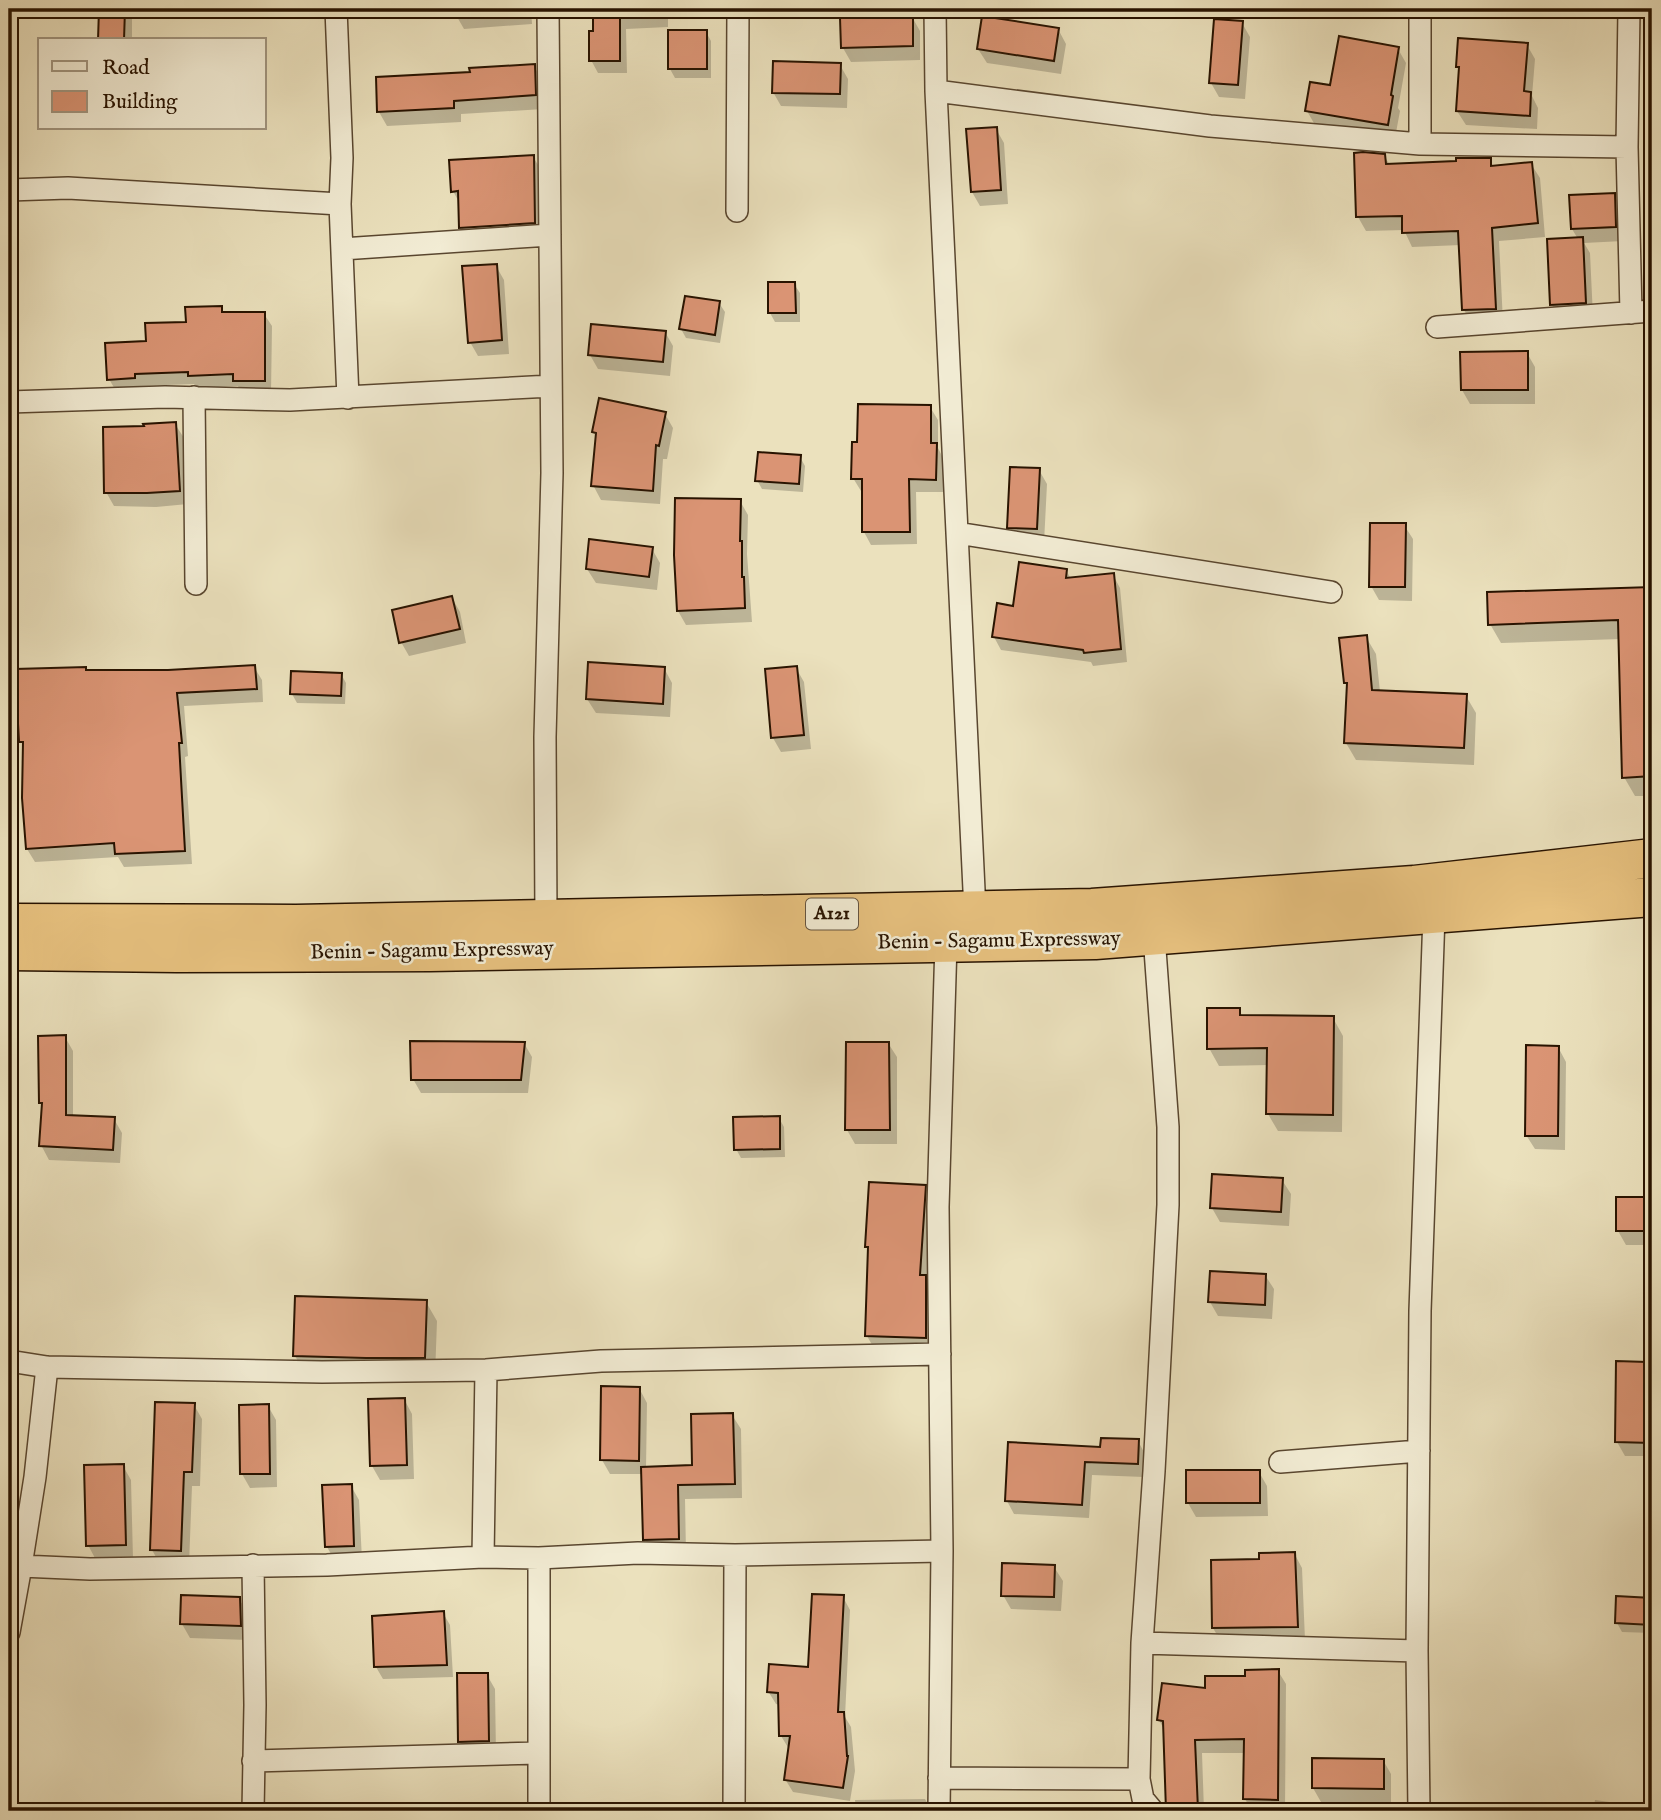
<svg xmlns="http://www.w3.org/2000/svg" width="1661" height="1820" font-family="'IM FELL English',serif">
  <rect width="100%" height="100%" fill="#ebe1bd"/>
  <filter id="stains"><feTurbulence type="fractalNoise" baseFrequency=".00286" numOctaves="4"/><feColorMatrix values="0 0 0 0 .2 0 0 0 0 .09 0 0 0 0 .02 0 0 0 .5 -.17"/></filter>
  <radialGradient id="worn" r=".72"><stop offset=".6" stop-color="#630" stop-opacity="0"/><stop offset="1" stop-color="#630" stop-opacity=".3"/></radialGradient>
  <path fill="#0003" d="M101,9H132V40H100Z
    M455,9H531L532,24L464,29L456,15Z
    M595,9H668V27L626,29L627,73H598L591,60L595,33Z
    M1308,9H1341V12Z
    M912,17L920,31V60L851,62L843,48Z
    M1242,23L1250,37L1245,99L1219,97L1211,83Z
    M1058,29L1066,44L1061,74L987,63L978,49Z
    M706,32L711,41V78H675L670,69Z
    M1527,45L1535,59L1532,96L1538,108L1537,129L1466,125L1457,111L1460,71L1457,66Z
    M1398,49L1406,63L1398,108L1400,111L1395,138L1315,125L1307,111L1331,87Z
    M840,65L848,79L847,108L781,106L773,92Z
    M534,66L542,80L543,109L461,114V122L387,126L379,112L472,74Z
    M996,129L1004,143L1008,204L980,206L972,192Z
    M1384,156L1390,165L1490,160L1494,168L1531,164L1540,178L1545,237L1499,241L1503,322L1472,324L1464,310L1461,245L1412,247L1404,230L1366,231L1358,217Z
    M533,157L542,171V237L469,242L461,227L460,204L453,191Z
    M1614,195L1622,209L1623,241L1584,243L1590,253L1593,317L1560,319L1552,305L1549,241L1578,239L1572,229Z
    M496,266L504,280L509,354L478,356L470,342Z
    M794,284L800,293V322H775L770,313Z
    M719,303L725,312L720,343L686,338L681,329Z
    M221,308L224,314H264L272,326L271,393H242L238,386L197,388L194,384L141,386V390L116,391L109,379L148,343Z
    M665,332L673,346L670,376L598,369L590,355Z
    M1527,353L1535,367V404H1470L1462,390Z
    M930,407L938,420V448L943,458V492H916L917,544L871,545L864,532L863,491H861L853,478Z
    M665,414L673,428L667,459H663L660,504L601,500L593,485L597,437L594,432Z
    M175,424L184,438L188,504L156,507L114,506L106,492L145,428Z
    M800,457L805,466L803,492L762,489L757,480Z
    M1039,470L1047,484L1044,543L1017,541L1009,527Z
    M740,501L748,515L747,554L752,622L686,625L678,611Z
    M1404,525L1413,539L1412,601L1379,600L1371,586Z
    M652,549L660,563L657,590L596,583L587,569Z
    M1066,570L1071,579L1113,575L1120,588L1127,662L1093,666L1091,662L1001,650L994,637L1014,608Z
    M1652,589V796H1635L1624,777L1620,639L1501,643L1490,624L1489,594Z
    M452,598L460,612L466,643L409,656L401,642Z
    M1366,637L1376,654L1380,692L1466,696L1476,713L1474,765L1356,760L1346,743L1348,687L1346,683Z
    M254,667L262,680L263,702L184,706L188,756L185,757L192,864L124,867L118,857L35,862L27,849L25,748L21,741L86,672H168Z
    M664,668L672,683L670,717L596,713L587,699Z
    M796,668L804,682L811,749L781,752L773,738Z
    M341,674L346,683L345,704L297,703L292,694Z
    M1239,1010L1243,1017L1333,1018L1343,1036L1342,1132L1278,1131L1268,1114L1269,1065L1219,1066L1209,1048Z
    M65,1037L73,1051V1117L114,1119L122,1133L120,1163L49,1160L41,1145L43,1108L40,1102Z
    M524,1043L532,1057L528,1093H421L413,1079Z
    M888,1043L897,1057V1144H855L847,1130Z
    M1558,1047L1566,1062L1565,1150L1535,1149L1526,1135Z
    M779,1118L784,1127L785,1157L741,1158L736,1149Z
    M1282,1180L1291,1194L1289,1226L1220,1222L1212,1208Z
    M925,1187L933,1201L928,1283L933,1291V1352L875,1350L867,1336L869,1251L867,1246Z
    M1618,1199H1652V1245H1626L1618,1231Z
    M1265,1275L1274,1289L1272,1319L1218,1316L1210,1302Z
    M426,1302L437,1321L435,1376L306,1375L295,1356Z
    M1646,1363L1652,1375V1500L1649,1494V1456H1625L1617,1442Z
    M639,1388L647,1403L646,1468L694,1467L732,1415L741,1429L742,1498L685,1499L686,1553L653,1554L645,1539L643,1474H610L602,1460Z
    M404,1399L412,1414L414,1479L380,1480L372,1466Z
    M194,1405L202,1419L200,1486H192L189,1565L160,1564L152,1550Z
    M268,1406L276,1420L277,1487L250,1488L242,1474Z
    M1138,1441L1145,1454L1144,1477L1092,1475L1089,1518L1014,1514L1007,1501L1102,1449Z
    M123,1466L131,1480L133,1559L96,1560L88,1545Z
    M1259,1472L1267,1486L1268,1516L1196,1517L1188,1503Z
    M351,1486L359,1500L362,1560L335,1561L327,1547Z
    M9,1520L14,1521L21,1534L16,1563L9,1561Z
    M1294,1553L1302,1568L1305,1640L1221,1642L1213,1628Z
    M1054,1567L1063,1581L1061,1611L1011,1609L1003,1595Z
    M843,1597L850,1610L845,1717L851,1727L855,1771L850,1801L793,1792L785,1779L789,1749L781,1736L780,1705L776,1704L768,1691L810,1669Z
    M1618,1598L1652,1600V1633L1622,1632L1617,1623Z
    M239,1599L248,1613V1640L190,1638L182,1624Z
    M443,1613L450,1625L453,1677L383,1679L376,1667Z
    M1278,1671L1286,1684L1285,1811H1252L1245,1799V1753H1202L1204,1811H1168L1165,1731L1159,1720L1206,1690Z
    M487,1675L495,1689L496,1755L468,1756L460,1742Z
    M1383,1760L1391,1774V1803L1321,1802L1313,1788Z
    M925,1799L932,1811H856L855,1800Z
    M1595,1800L1652,1808V1811H1593Z"/>
  <path fill="#da9474" stroke="#281300" stroke-width="2" d="M99,9H125L124,40H98Z
    M593,9H620V61H589V31H593Z
    M913,15V46L841,48L840,18Z
    M982,16L1059,28L1054,61L977,49Z
    M1214,19L1243,21L1238,85L1209,83Z
    M668,30H707V69H668Z
    M1339,36L1399,47L1391,95L1393,96L1388,125L1305,111L1310,82L1330,85Z
    M1458,38L1528,43L1524,91L1531,92L1530,116L1456,111L1459,67H1456Z
    M773,61L841,63L840,94L772,93Z
    M535,64L536,95L454,101V108L377,112L376,77L470,72L469,68Z
    M997,127L1001,190L971,192L966,129Z
    M1363,152L1385,154L1386,164L1456,161V158H1491V166L1532,162L1538,223L1492,228L1496,309L1462,310L1458,231L1402,233V216L1356,217L1354,153Z
    M534,155L535,223L459,228L458,191L451,192L449,160Z
    M1615,193L1616,227L1571,229L1569,195Z
    M1583,237L1586,303L1550,305L1547,239Z
    M497,264L502,340L468,343L462,266Z
    M768,282H795L796,313H768Z
    M685,296L720,301L715,335L679,329Z
    M222,306V312H265V381H233V374L188,376V372L135,374V378L107,380L105,343L146,341L145,323L186,322L185,307Z
    M591,324L666,331L663,362L588,355Z
    M1528,351V390H1461L1460,352Z
    M599,398L666,412L659,446L656,445L653,491L591,486L596,433L592,432Z
    M858,404L931,405V443H937L936,480L909,479L910,532H862V479H851L852,442H857Z
    M176,422L180,491L147,493H104L103,427L144,426L143,424Z
    M758,452L801,455L799,484L755,481Z
    M1010,467L1040,468L1037,529L1007,528Z
    M675,498L741,499L740,541H742V577H744L745,608L677,611L674,555Z
    M1370,523H1406L1405,587H1369Z
    M589,539L653,547L649,577L586,569Z
    M1019,562L1067,569L1066,578L1114,573L1121,649L1084,653L1083,650L992,637L997,603L1013,606Z
    M1652,587V776L1622,778L1618,620L1488,625L1487,592Z
    M452,596L460,629L399,643L392,610Z
    M1367,635L1372,690L1467,694L1464,748L1344,743L1347,683H1344L1339,638Z
    M588,662L665,667L663,704L586,699Z
    M255,665L257,689L177,693L182,743H179L185,851L115,854L114,843L26,849L22,798L23,742H19L15,669L86,667V670H168Z
    M797,666L804,735L771,738L765,669Z
    M291,671L342,673L341,696L290,694Z
    M1207,1008H1240V1015L1334,1016L1333,1115L1266,1114L1267,1048L1207,1049Z
    M66,1035V1115L115,1117L113,1150L39,1146L42,1103H39L38,1036Z
    M410,1041L525,1042L521,1080H411Z
    M846,1042H889L890,1130H845Z
    M1526,1045L1559,1046L1558,1136H1525Z
    M780,1116V1149L734,1150L733,1117Z
    M1212,1174L1283,1178L1281,1212L1210,1208Z
    M869,1182L926,1185L920,1275H926V1338L865,1336L868,1247H865Z
    M1616,1197H1652V1231H1616Z
    M1210,1271L1266,1274L1265,1305L1208,1302Z
    M295,1296L427,1300L425,1358H366L293,1356Z
    M1616,1361L1647,1362L1645,1406H1652V1443L1615,1442Z
    M601,1386L640,1387L639,1461L600,1460Z
    M405,1398L407,1465L370,1466L368,1399Z
    M155,1402L195,1403L192,1472H184L181,1551L150,1550Z
    M269,1404L270,1474H240L239,1405Z
    M733,1413L735,1484L678,1485L679,1539L643,1540L641,1467L692,1465L691,1414Z
    M1101,1438L1139,1439L1138,1464L1085,1462L1082,1505L1005,1501L1008,1442L1100,1447Z
    M124,1464L126,1545L86,1546L84,1465Z
    M1186,1470H1260V1503H1186Z
    M352,1484L354,1546L325,1547L322,1485Z
    M1295,1552L1298,1627L1212,1628L1211,1560L1259,1559V1553Z
    M1002,1563L1055,1565L1054,1597L1001,1596Z
    M812,1594L844,1595L838,1712H844L847,1756H848L843,1788L784,1780L790,1736H779L778,1693L767,1692L769,1664L808,1667Z
    M181,1595L240,1597L241,1626L180,1624Z
    M1616,1596L1652,1598V1625L1615,1623Z
    M444,1611L447,1665L374,1667L372,1616Z
    M1279,1669L1278,1800L1243,1799L1244,1739L1195,1740L1198,1810L1166,1811L1163,1721L1157,1720L1162,1683L1205,1688V1676H1245V1670Z
    M457,1673H488L489,1741L458,1742Z
    M1312,1758L1384,1759V1789L1312,1788Z"/>
  <g fill="none" stroke-linecap="round" stroke-linejoin="round">
    <defs>
      <path id="street" d="M336,9L342,158L340,204L348,398
        M935,9L936,91L975,911
        M1629,9L1627,147L1631,313
        M936,91L1210,126L1420,144L1627,147
        M1420,144V9
        M9,190L68,188L340,204
        M737,211L738,9
        M342,249L550,235
        M1437,327L1652,311
        M194,397L196,584
        M9,402L165,397L290,400L551,386
        M957,533L1331,592
        M546,919L545,737L552,473L548,9
        M9,1361L47,1367L322,1372L486,1370L601,1361L940,1354
        M47,1367L35,1477L21,1566L90,1569L327,1565L483,1557L539,1558L638,1553L735,1555L942,1551
        M1280,1462L1419,1451
        M483,1557L486,1370
        M9,1632L21,1566
        M1142,1643L1417,1651
        M253,1761L538,1753
        M939,1778L1139,1779
        M253,1811L255,1705L253,1565
        M539,1811V1558
        M734,1811L735,1555
        M939,1811L942,1551L938,1207L946,943
        M1153,1811L1143,1799L1139,1779L1142,1643L1154,1471L1168,1205V1127L1154,936
        M1419,1811L1417,1651L1420,1311L1434,915"/>
      <path id="highway" d="M9,923L296,924L1092,908L1414,885L1652,858
        M9,951L177,953L430,952L1095,940L1652,897"/>
    </defs>
    <use href="#street" stroke="#59462f" stroke-width="24"/>
    <use href="#highway" stroke="#281300" stroke-width="41"/>
    <use href="#street" stroke="#f2ecd4" stroke-width="21"/>
    <use href="#highway" stroke="#e6c07e" stroke-width="38"/>
  </g>
  <g text-anchor="middle" dominant-baseline="central" stroke-width="5" stroke-linejoin="round" paint-order="stroke">
    <rect fill="#f2ecd4" stroke="#655440" stroke-width="2" x="806" y="898.5" width="52" height="31" rx="5"/>
    <g font-size="19" font-weight="bold" fill="#281300">
      <text x="832" y="914">A121</text>
    </g>
    <g font-size="21" fill="#281300" stroke="#f2ecd4">
      <text transform="translate(999 941) rotate(-1)">Benin - Sagamu Expressway</text>
      <text transform="translate(432 951) rotate(-1)">Benin - Sagamu Expressway</text>
    </g>
  </g>
  <rect width="1661" height="1820" fill="none" stroke="#ebe1bd" stroke-width="35"/>
  <rect x="10" y="10" width="1640" height="1799" fill="none" stroke="#281300" stroke-width="3.5"/>
  <rect x="18" y="18" width="1626" height="1785" fill="none" stroke="#281300" stroke-width="2"/>
  <rect x="38" y="38" width="228" height="91" fill="#f2ecd4" stroke="#a1957f" stroke-width="2"/>
  <rect x="52" y="61" width="35" height="10" fill="#f2ecd4" stroke="#a1957f" stroke-width="2"/>
  <text x="102" y="74" font-size="21" fill="#281300">Road</text>
  <rect x="52" y="91" width="35" height="21" fill="#da9474" stroke="#a1957f" stroke-width="2"/>
  <text x="102" y="108" font-size="21" fill="#281300">Building</text>
  <rect width="100%" height="100%" filter="url(#stains)"/>
  <rect width="100%" height="100%" fill="url(#worn)"/>
</svg>
